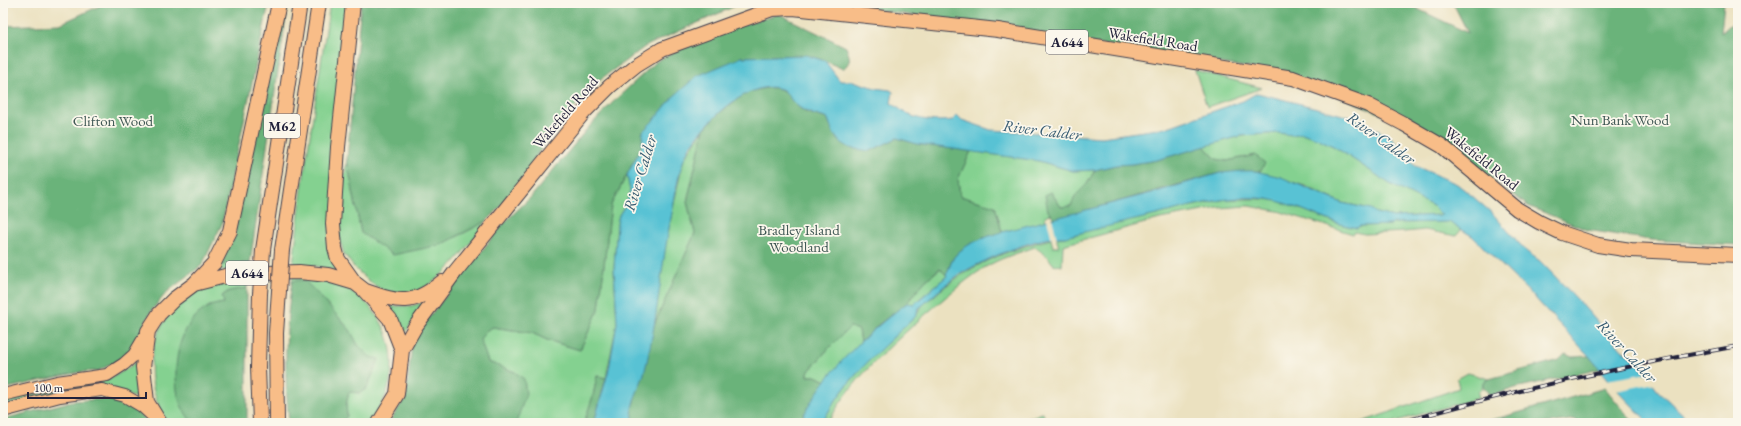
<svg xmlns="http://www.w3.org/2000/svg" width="1741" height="426" font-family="'EB Garamond',serif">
  <rect width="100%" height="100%" fill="#fbf7ec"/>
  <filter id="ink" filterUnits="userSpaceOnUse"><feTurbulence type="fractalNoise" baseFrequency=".025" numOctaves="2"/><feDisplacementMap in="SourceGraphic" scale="8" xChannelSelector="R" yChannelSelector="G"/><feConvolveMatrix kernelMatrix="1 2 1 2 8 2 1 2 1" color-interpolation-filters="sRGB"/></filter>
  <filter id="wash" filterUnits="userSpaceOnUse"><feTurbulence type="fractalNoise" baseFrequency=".012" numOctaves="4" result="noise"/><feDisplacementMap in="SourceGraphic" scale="16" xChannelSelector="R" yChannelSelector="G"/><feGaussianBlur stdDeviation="0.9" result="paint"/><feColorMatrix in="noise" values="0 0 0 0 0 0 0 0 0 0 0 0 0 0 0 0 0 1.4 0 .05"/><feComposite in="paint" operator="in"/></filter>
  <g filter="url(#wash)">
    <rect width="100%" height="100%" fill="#ebe1c0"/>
    <path fill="#84d190" stroke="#537a66" d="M330,3H348L337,105L340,272L316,266L293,265L302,189Z
      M1195,70L1262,88L1207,107Z
      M704,129L687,202L695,233L654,325L666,242L680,175L684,159Z
      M1279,133L1292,135L1302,133L1319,139L1335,147L1390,184L1433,206L1442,215L1394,217L1376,213L1371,209L1342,203L1305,186L1255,171H1261L1255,155L1227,161L1216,159L1204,146L1241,136Z
      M971,151L1039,161L1073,171L1095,170L1087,184L1075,196L1071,206L1061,207L1051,192L1048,211L1051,214L1045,216L1046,221L1002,232L995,206L960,196L958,179Z
      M347,160L361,233L441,245L487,221C462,253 420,319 373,284C362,275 353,268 346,256H344L337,224Z
      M627,175L630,191L627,202L619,215L617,224L614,268L617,323L606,378L597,376L593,396L584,423H516L515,372L488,362L479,339L487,330L493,327L532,333L547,340L580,350L599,309L611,205Z
      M1226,199C1243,200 1261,197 1278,201C1305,208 1329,224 1357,228L1360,226L1391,225L1394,223L1449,222L1462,229L1456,236L1425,230L1404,232L1365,234L1354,232L1353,234L1278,211L1248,206L1219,208L1160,219L1063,245L1062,266L1053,264L1047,256L1035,247C1018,253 1000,258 984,268C961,283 939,303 918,321C884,352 850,382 828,423H822C846,378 880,350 916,316C919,307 926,302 934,296C968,265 1007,250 1051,239L1053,247H1059L1056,238L1065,237C1118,222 1172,209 1226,199Z
      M250,263L249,267L213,272L217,265Z
      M941,268L947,276L913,304L906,303L925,281Z
      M293,276C305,277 320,277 332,281C342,284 353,292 361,298C400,332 402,385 368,423H341L347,416L346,405L349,392L360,393C373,384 370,372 370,357L358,345L349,330L319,295L292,281Z
      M247,280V288L229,291L223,295L224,303L209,306L193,319L184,410L192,423H168C160,413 156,400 153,387C146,346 161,310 199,290C213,283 231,283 247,280Z
      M428,301L404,334L390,306H411Z
      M850,327L859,330L861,342L845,358L827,381L815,376H808V372L828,349Z
      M138,361V386L141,399L97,386V382C115,378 123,371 138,361Z
      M1468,373L1489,379L1483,382V386L1478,393L1479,398L1389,423H1359L1459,388L1457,379Z
      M92,383V388L3,406V401L56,388Z
      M1043,413L1046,423H1015L1042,413Z
      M1503,417L1507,423H1478Z"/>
    <path fill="#6bb37a" stroke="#466a5a" d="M106,3H269L222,224L202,265L167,292L152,310L133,347L119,360L98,371L80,372L3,389V26L60,24Z
      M283,3H288L250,263L217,265Z
      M361,3H742L646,46L598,81L549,135L515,192L487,221L440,245L393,255L361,233L347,160Z
      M833,3H1405L1468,33L1453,3H1724L1721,33L1738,18V245L1651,240L1587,230L1528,206L1440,138L1283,73Z
      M779,14L846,47C850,58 852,61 843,69L825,61L806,55L742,57L655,119L643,131L642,146L611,205L599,309L580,350L547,340L532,333L493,327L487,330L480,339L488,362L515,372L524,379L526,394L516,423H389L406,396L412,345L420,328L504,223L531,197L587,129L613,102L657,61L687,45L714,33Z
      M761,89C767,88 774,87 780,89C784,90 797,106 803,111C811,115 820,116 828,119L833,133L870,151L897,138L917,144L971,151L958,179L960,196L995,206L1002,232C986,237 965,243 954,257C951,262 949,269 946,275L940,268L925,281L907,303L878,325L861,342L859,330L850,327L828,349L808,372V376H815L827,381L804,414L800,423H632V409L637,390L643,377L654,325L695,233L687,202L704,129L717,115L745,93Z
      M1204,146L1216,159L1227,161L1255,155L1265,163L1261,171L1220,173L1055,219L1048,211L1045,195L1051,192L1061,207L1071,206L1075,196L1087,184L1095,170L1116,165L1132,164L1157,160Z
      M304,280L319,295L350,330L358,345L370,357L379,359L367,388L360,393L349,392L346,405L347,416L341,423H289C284,376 285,327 292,281Z
      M247,288V423H192C187,415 180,406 178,396C172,365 178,322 209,307C213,304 220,304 224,303L222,296L229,291Z
      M1565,354L1572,357L1589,356L1600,369L1515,388L1490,396L1483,386V382L1489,379L1559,360Z
      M597,376L606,378L594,423H584L593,396Z
      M1605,388L1634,423H1578L1575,419L1550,423H1507L1503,417Z
      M105,399C125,403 135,408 149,423H3V419L73,401Z"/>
    <path fill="#58c2d4" stroke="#3d7288" d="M806,55L825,61L840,81H853L875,88L890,90L893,92L891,103C896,106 899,109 904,112C918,121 938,122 953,120L957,115L962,120L991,130L1102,137L1165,128L1243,101L1257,93L1321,109L1356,119L1392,138L1415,166L1457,184L1471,195L1492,213L1527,252L1540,261L1578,300L1622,350L1636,360L1657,390L1692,423H1649L1619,392L1589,356L1536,299L1472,236L1449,222L1394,223L1391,225L1360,226L1357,228C1326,223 1298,204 1267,199C1229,194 1192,206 1156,215C1126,222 1095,229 1065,237C1039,235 977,262 956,277C942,287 930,299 918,309L916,316C880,350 846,378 822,423H800C821,376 866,333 907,303L914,304L947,276L946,275C949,269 951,262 954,257C965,243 986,237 1002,232L1159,191L1220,173L1242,171H1255L1281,177L1342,203L1371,209L1376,213L1394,217L1442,215L1433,206L1390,184L1335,147L1319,139L1302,133L1292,135L1279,133L1241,136L1157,160L1132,164L1116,165L1095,170L1073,171L1039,161L917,144L897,138L870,151L850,148L839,141L833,133L828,119C815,114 806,114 795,104C790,100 787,91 781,89C747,77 695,131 684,159C677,178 675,199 671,218C662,261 659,305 650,347C648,357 646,367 643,377C640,387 634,397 632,408C632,413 634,418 632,423H594L609,369L617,323L614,268L617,224L619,215L627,202L630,191L627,175L642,146L643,131L655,119L673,97L697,76L742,57Z"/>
    <path fill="#ebe1c0" d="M1052,218L1057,240H1052L1047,219Z
      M1648,373L1655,383L1616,391L1607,380Z"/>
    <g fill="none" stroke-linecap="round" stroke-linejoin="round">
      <path stroke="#58c2d4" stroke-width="2.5" d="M1644,423L1646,416"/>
    </g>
  </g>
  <g filter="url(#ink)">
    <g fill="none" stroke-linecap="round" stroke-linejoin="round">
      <defs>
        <path id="primary" d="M3,395L57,382L107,375L124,364L134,355L147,333
          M3,411L60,396L102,390L125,396L142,406L153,416"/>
        <path id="highway" d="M353,3L338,147L333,224L335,248L338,259L355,283
          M263,250L300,3
          M282,250L319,3
          M195,283L214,263L230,231L279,3
          M366,291C400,303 413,306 442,282
          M402,350L415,327L455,272L584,112L610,86L636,65L662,49L772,9L793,8L998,30L1293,78L1368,105L1404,124L1442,146L1517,209L1539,222L1562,233L1598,245L1631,250L1738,255
          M160,423L147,402L143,367L148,331L159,314L174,299L194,284L233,274L299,272L328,275L355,283L364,290L390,319L402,350L397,394L379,423
          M260,423L258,367L260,294
          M277,423L276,333L279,291"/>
      </defs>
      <use href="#primary" stroke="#403f4f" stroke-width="14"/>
      <use href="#highway" stroke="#403f4f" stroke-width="16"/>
      <use href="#primary" stroke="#f8bd88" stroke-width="12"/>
      <use href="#highway" stroke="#f8bd88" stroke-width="14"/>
      <defs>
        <path id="rail" d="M1399,423C1510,391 1624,366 1738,346"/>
      </defs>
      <use href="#rail" stroke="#22223b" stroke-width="4"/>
      <use href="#rail" stroke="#fbf7ec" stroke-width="2.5" stroke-dasharray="8" stroke-linecap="butt"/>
      <defs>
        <path id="highway-bridge" d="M279,291L282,250
          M260,294L263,250"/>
      </defs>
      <use href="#highway-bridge" stroke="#403f4f" stroke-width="16" stroke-linecap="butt"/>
      <use href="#highway-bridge" stroke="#f8bd88" stroke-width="14"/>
    </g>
  </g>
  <g text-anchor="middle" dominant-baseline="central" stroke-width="3.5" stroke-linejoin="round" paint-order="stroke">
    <g fill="#fbf7ec" stroke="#636270" stroke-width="1">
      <rect x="1046" y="30" width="42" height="24" rx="3"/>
      <rect x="264" y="114" width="36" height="24" rx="3"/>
      <rect x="226" y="261" width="42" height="24" rx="3"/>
    </g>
    <g font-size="14" font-weight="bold" fill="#22223b">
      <text x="1067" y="42">A644</text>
      <text x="282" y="126">M62</text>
      <text x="247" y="273">A644</text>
    </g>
    <g font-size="15" fill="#22223b" stroke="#fbf7ec">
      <text transform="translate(1153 39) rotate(9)">Wakefield Road</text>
      <text transform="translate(565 112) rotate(-49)">Wakefield Road</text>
      <text transform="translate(1482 158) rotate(39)">Wakefield Road</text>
    </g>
    <g font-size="15" fill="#3f5754" stroke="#fbf7ec">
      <text x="1620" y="119">Nun Bank Wood</text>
      <text x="113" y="120">Clifton Wood</text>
      <text x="799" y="229">Bradley Island<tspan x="799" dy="17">Woodland</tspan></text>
    </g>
    <g font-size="16" font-style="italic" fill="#355a71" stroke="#fbf7ec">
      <text transform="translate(1042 130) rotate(7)">River Calder</text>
      <text transform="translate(1381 138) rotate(35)">River Calder</text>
      <text transform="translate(640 173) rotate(-73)">River Calder</text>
      <text transform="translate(1627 351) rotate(47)">River Calder</text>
    </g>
  </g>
  <rect width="1741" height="426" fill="none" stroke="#fbf7ec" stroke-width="16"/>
  <path d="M28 392v6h118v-6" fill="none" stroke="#22223b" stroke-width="2"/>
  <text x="34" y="392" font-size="12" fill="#22223b" stroke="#fbf7ec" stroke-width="3" paint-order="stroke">100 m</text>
</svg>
